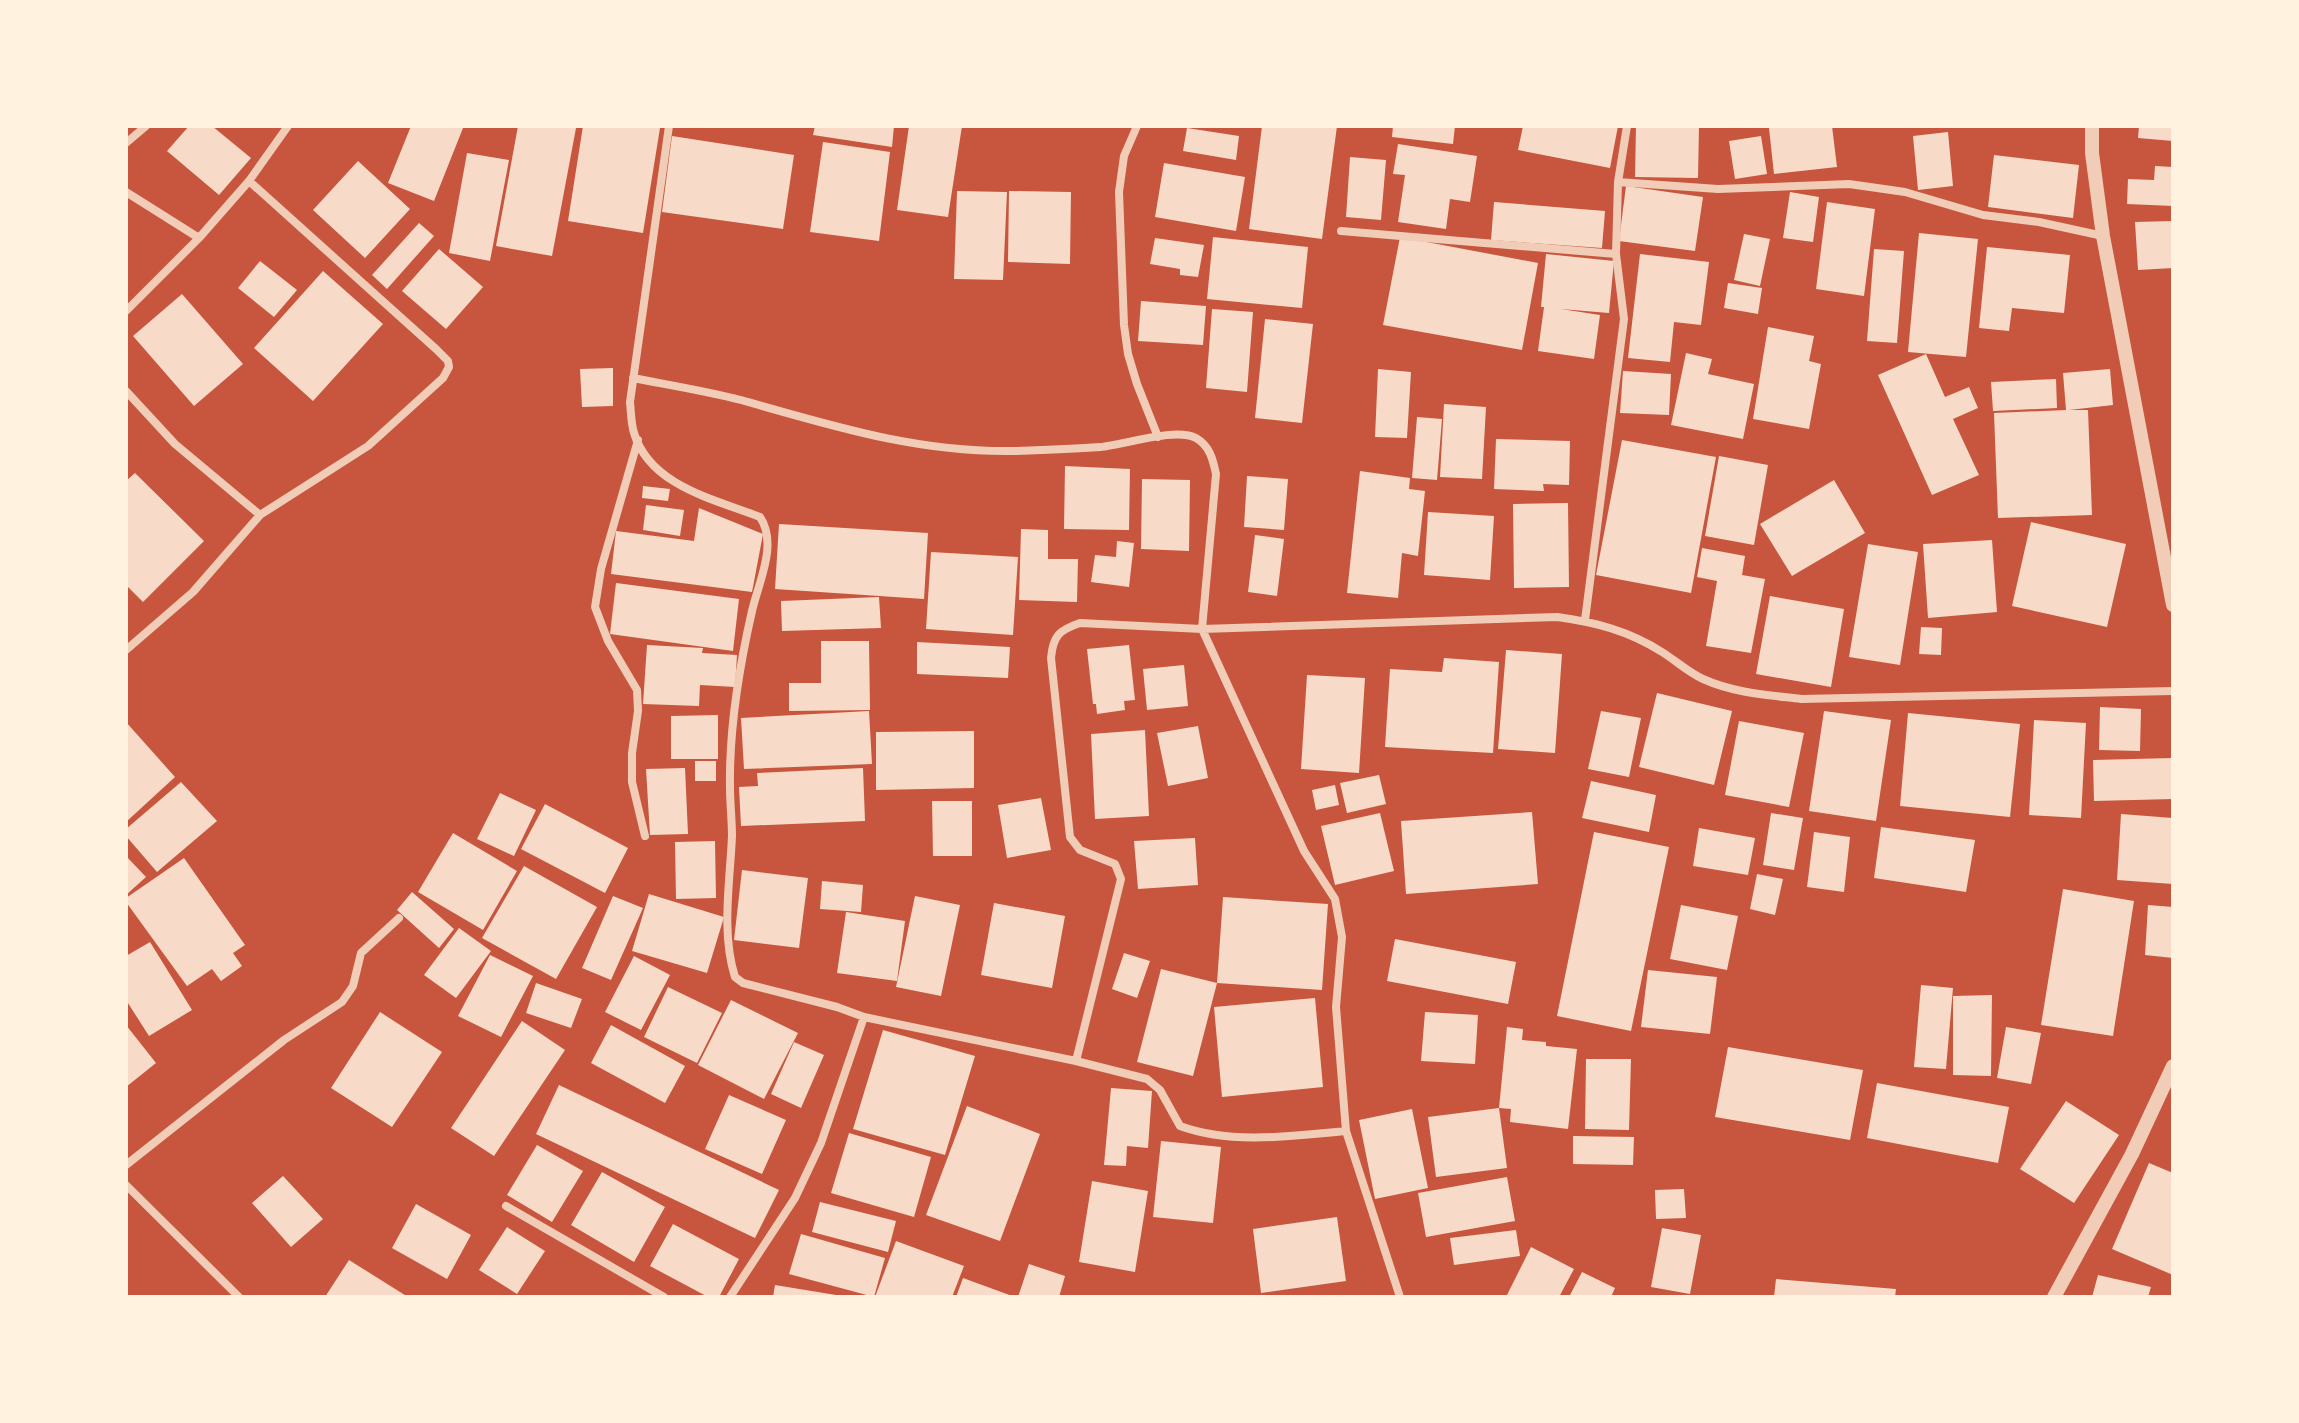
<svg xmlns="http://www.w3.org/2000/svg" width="2299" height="1423" font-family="'Asap Condensed',sans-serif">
  <rect width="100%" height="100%" fill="#c8553d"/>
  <path fill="#f7dbc8" d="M189,126H212L251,158L219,195L167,151Z
    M411,126L463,128L434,201L388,183Z
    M518,126L576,128L552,256L496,246Z
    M583,126L660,128L643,233L568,221Z
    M815,126H894L892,147L813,135Z
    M909,126H962L948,217L897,210Z
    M1262,126H1337L1322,239L1249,229Z
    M1393,126H1455L1453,144L1392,137Z
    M1523,126H1618L1610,168L1518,150Z
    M1636,126H1699L1698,178L1635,177Z
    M1786,126H1832L1837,167L1774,174L1769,128Z
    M2139,126H2173V141L2138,138Z
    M1187,128L1239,136L1236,160L1183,151Z
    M1948,132L1953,186L1918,190L1913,136Z
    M672,136L794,155L783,229L662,212Z
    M1761,136L1767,174L1735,179L1729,141Z
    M823,142L890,152L879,241L810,232Z
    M1398,144L1477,156L1470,202L1450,199L1446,229L1398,222L1405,175L1393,174Z
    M467,153L509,160L490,261L449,253Z
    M1994,155L2079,165L2073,218L1988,207Z
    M1350,157L1386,160L1381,220L1346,217Z
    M358,161L410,209L365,258L313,210Z
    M1164,163L1245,177L1236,231L1155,217Z
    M2155,166L2173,167V206L2127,204L2128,179L2154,180Z
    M1626,186L1703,197L1695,251L1619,241Z
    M957,191L1007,192L1003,280L954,279Z
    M1009,191L1071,192L1070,264L1008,262Z
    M1790,192L1819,197L1813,242L1783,238Z
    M1494,202L1605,211L1602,248L1491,240Z
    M1827,202L1875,209L1864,296L1816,289Z
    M2173,221V268L2138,270L2135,222Z
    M419,223L434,236L387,289L372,275Z
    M1919,233L1978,239L1966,357L1908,352Z
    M1744,234L1770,239L1760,286L1734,280Z
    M1213,237L1308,247L1302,308L1207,299Z
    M1400,237L1538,263L1522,350L1383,325Z
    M1155,238L1204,245L1198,277L1180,275V269L1150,264Z
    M1987,247L2070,255L2064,313L2012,308L2009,331L1979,328Z
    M439,249L483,287L446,329L402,291Z
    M1874,249L1904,251L1897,343L1867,341Z
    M1546,254L1614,261L1609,313L1561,309L1600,315L1594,359L1538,351L1544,307H1541Z
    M1640,254L1709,262L1701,325L1674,322L1670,362L1628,358Z
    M260,261L297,290L274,317L238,288Z
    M323,271L383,324L313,401L254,348Z
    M1728,283L1762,288L1758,314L1724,308Z
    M182,294L243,364L194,406L133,336Z
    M1141,301L1206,306L1203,345L1138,341Z
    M1212,309L1253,312L1247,392L1206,388Z
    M1265,319L1313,324L1302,423L1255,418Z
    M1768,327L1814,336L1809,361L1821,364L1809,429L1753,419Z
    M1686,353L1712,359L1708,374L1754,384L1743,439L1671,425Z
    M1926,354L1945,397L1969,387L1978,408L1953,419L1979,475L1932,495L1878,375Z
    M613,368V406L582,407L580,369Z
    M1378,369L1411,372L1407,438L1375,437Z
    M2110,369L2113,405L2069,410H2088L2092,515L1998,518L1994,413L2066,410L2063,373Z
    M1623,371L1671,374L1669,415L1620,413Z
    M2056,379L2057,408L1993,411L1991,382Z
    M1444,404L1486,407L1482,479L1440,477Z
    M1417,417L1442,419L1437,480L1412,478Z
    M1496,439L1570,441L1569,485L1543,484L1544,491L1494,489Z
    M1622,440L1716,457L1691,593L1596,575Z
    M1719,456L1768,465L1754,545L1705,536Z
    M1065,466L1130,469L1129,530L1064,529Z
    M1360,471L1410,478L1409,489L1425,491L1418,556L1402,553L1398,598L1347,593Z
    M135,473L204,541L143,602L126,585V481Z
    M1247,476L1288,479L1284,530L1244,527Z
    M1142,479L1190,480L1189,551L1141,549Z
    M1834,480L1865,533L1792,576L1760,524Z
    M643,486L670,489L668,501L642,498Z
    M1568,503L1569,587L1514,588L1513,504Z
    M646,505L684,510L680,536L643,530Z
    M699,508L763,534L752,592L611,574L616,531L694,541Z
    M1428,512L1494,516L1490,580L1424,575Z
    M2031,522L2126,544L2107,627L2012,606Z
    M779,524L928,533L924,599L775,589Z
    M1021,529L1048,530V559H1078L1077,602L1019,600Z
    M1255,535L1284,539L1277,596L1248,592Z
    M1992,540L1997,612L1928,618L1923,544Z
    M1117,541L1134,543L1129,587L1091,582L1095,555L1116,557Z
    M1868,544L1918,552L1900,665L1849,657Z
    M1702,548L1745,556L1742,575L1765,579L1751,653L1706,646L1717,581L1697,577Z
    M931,552L1018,557L1013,635L926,629Z
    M616,583L739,599L733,651L610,634Z
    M1770,596L1844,609L1831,687L1756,674Z
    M879,597L881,628L782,631L781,601Z
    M1921,627L1942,628L1941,655L1919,654Z
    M821,641H869L870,710L789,711V683H821Z
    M917,642L1010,647L1008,678L917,674Z
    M647,645L703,648L702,653L737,655L735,687L700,685L699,706L643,704Z
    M1129,645L1135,700L1124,701L1125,710L1097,714L1096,704H1093L1087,649Z
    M1506,650L1562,654L1555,753L1498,749Z
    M1444,658L1499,662L1493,753L1385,747L1390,669L1442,672Z
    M1184,665L1188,706L1147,710L1143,669Z
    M1307,675L1365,678L1359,773L1301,769Z
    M1657,693L1732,711L1714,785L1639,767Z
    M2100,707L2141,709L2140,751L2099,750Z
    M869,711L872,764L744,769L741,718Z
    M1601,711L1641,718L1629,777L1588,769Z
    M1824,711L1891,720L1876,821L1809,811Z
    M1908,713L2020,724L2010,817L1900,806Z
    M718,715V759H671V716Z
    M2034,720L2086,723L2081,818L2029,815Z
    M1739,721L1804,733L1789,807L1725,795Z
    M126,722L175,777L126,822Z
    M1198,726L1208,778L1168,786L1157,733Z
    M1145,730L1149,816L1095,819L1091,734Z
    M974,731V788L876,790V732Z
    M2173,758V799L2094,801L2093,760Z
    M695,761H716V781H695Z
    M685,768L688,834L650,835L646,769Z
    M863,768L865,821L741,826L739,787L758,786L757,773Z
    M1379,775L1386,804L1347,813L1340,783Z
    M1591,781L1656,795L1649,832L1582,818Z
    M181,782L217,821L157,872L126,836V829Z
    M1335,785L1339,805L1316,810L1312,790Z
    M500,793L536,810L514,856L477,839Z
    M1041,798L1051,850L1007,858L998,805Z
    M932,801H972V856H933Z
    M545,804L628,848L605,893L521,849Z
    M1532,812L1538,884L1406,894L1401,821Z
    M1380,813L1394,871L1335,885L1321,826Z
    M1771,813L1803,818L1794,870L1763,865Z
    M2121,814L2173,818V884L2117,880Z
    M1881,827L1975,840L1966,892L1874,878Z
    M1699,828L1755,838L1748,875L1693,866Z
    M1594,832L1669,847L1631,1031L1557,1016Z
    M1814,832L1850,837L1844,892L1807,887Z
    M453,833L517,871L483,930L418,892Z
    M1195,838L1198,885L1138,889L1134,841Z
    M715,841L716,898L676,899L675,842Z
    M126,856L146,877L126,895Z
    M184,858L245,945L233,953L242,966L221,981L212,969L187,986L126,902V898Z
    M524,866L597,907L556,979L482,938Z
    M742,870L808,878L799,948L734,940Z
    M1757,874L1783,879L1775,915L1750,909Z
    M822,881L863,885L861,912L820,909Z
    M2063,889L2134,901L2113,1036L2041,1025Z
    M412,892L454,929L439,948L397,910Z
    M649,894L724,917L707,973L632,951Z
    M613,896L643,908L611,980L582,968Z
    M915,896L960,905L941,996L896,987Z
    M1223,897L1328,904L1322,990L1217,983Z
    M994,903L1065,916L1052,988L981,975Z
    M1681,905L1738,916L1727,970L1670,959Z
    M2148,905L2173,907V958L2145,955Z
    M846,912L905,921L897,981L837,973Z
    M459,928L491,951L456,998L424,975Z
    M1395,939L1516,962L1508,1004L1387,981Z
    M150,942L192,1010L149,1036L126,1000V956Z
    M1124,953L1150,961L1137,998L1112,989Z
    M490,955L533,976L501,1037L458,1016Z
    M634,956L670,975L641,1030L605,1012Z
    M1161,969L1217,983L1193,1076L1137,1062Z
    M1648,970L1717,977L1710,1034L1641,1027Z
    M536,983L582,999L571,1028L526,1013Z
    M1921,985L1953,988L1946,1069L1914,1067Z
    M668,987L722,1013L697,1063L644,1037Z
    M1992,995L1991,1076L1953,1075V996Z
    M1315,998L1323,1087L1222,1097L1214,1007Z
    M731,1000L798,1033L764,1099L698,1065Z
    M380,1012L442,1052L392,1127L331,1088Z
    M1425,1012L1478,1015L1475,1064L1421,1061Z
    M522,1021L565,1050L494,1156L451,1128Z
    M126,1025L156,1063L126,1087Z
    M611,1025L685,1066L665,1103L591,1063Z
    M1507,1027L1523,1029L1522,1040L1546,1042V1046L1577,1049L1568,1129L1510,1122L1511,1109L1499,1108Z
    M2006,1027L2041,1033L2031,1084L1997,1078Z
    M883,1030L975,1056L945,1155L853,1129Z
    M794,1042L824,1055L801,1108L771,1094Z
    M1728,1047L1863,1070L1850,1140L1715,1117Z
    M1586,1059H1631L1629,1130L1585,1129Z
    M1877,1083L2009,1107L1998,1163L1867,1138Z
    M559,1085L779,1190L755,1238L536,1134Z
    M1111,1088L1152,1091L1148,1148L1127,1146L1126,1166L1104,1165Z
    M729,1095L786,1120L762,1174L705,1149Z
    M2066,1101L2119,1135L2074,1203L2020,1169Z
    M967,1106L1040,1134L1000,1241L926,1215Z
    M1499,1108L1507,1168L1436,1177L1428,1117Z
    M1412,1109L1428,1188L1375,1199L1359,1120Z
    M849,1133L931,1157L914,1217L831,1193Z
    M1573,1136L1634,1137L1633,1165L1573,1164Z
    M1161,1141L1221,1147L1213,1223L1153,1217Z
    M537,1145L583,1171L552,1222L507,1195Z
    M2149,1163L2173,1173V1275L2112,1249Z
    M602,1172L665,1207L634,1262L571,1225Z
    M283,1176L323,1219L291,1247L252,1203Z
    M1507,1177L1515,1221L1426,1237L1418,1193Z
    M1092,1181L1148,1191L1135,1272L1079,1262Z
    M1684,1189L1686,1218L1656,1219L1655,1190Z
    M820,1202L896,1221L888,1252L812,1232Z
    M416,1204L471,1235L447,1279L392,1248Z
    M1337,1217L1346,1281L1261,1293L1253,1229Z
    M673,1224L739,1259L719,1297H708L650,1266Z
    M507,1227L545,1251L517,1294L479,1270Z
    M1662,1228L1701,1235L1690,1294L1651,1287Z
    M1516,1230L1520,1256L1454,1265L1450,1238Z
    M801,1234L885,1258L874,1297L789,1274Z
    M896,1241L964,1266L952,1297H875Z
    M1531,1247L1574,1269L1559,1297H1506Z
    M349,1260L408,1297H325Z
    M1029,1264L1065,1276L1059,1297H1018Z
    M1582,1272L1615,1288L1611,1297H1569Z
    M2098,1275L2151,1287L2148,1297H2092Z
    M963,1278L1015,1297H956Z
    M1776,1279L1896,1289L1895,1297H1774Z
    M775,1285L836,1295V1297H773Z"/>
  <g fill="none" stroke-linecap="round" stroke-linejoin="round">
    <path stroke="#f1ccb7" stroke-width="8" d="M669,126L630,402C631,412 631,423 634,433C650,486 714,499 760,517C778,544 759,581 752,611C739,668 729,728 730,787C730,804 732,820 732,836C730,882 721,933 735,977L743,983L837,1007L864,1017L1076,1061L1147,1079L1160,1090L1180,1126C1232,1145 1292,1136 1346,1131
      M1137,126L1124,156L1119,192L1124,325L1128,354L1137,384L1158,437
      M126,143L146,126
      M1618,182L1718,189L1849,184L1905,192L1983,215L2039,222L2103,236
      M126,192L199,238
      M1341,231L1616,254
      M126,311L199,238L249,181L288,126
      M633,378C669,385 706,391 741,400C833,426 918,453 1015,451C1044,450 1072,449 1100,447C1124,445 1176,427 1196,438C1210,446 1213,460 1216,474L1202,629L1304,851L1335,899L1342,937L1336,1007L1346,1131L1400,1297
      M126,391L175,444L260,515
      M638,440L601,569L595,607L608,641L637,690L638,711L632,753V782L645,836
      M1585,620L1624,319L1616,254L1618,182L1627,126
      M126,650L193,592L260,515L368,446L443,378L449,367L448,361L436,349L249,181
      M1076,1061L1121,879L1115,864L1080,850L1070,837L1051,658C1053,636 1059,630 1080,623L1202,629L1557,617C1595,622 1629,631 1662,652C1675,660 1689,673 1703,679C1734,693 1768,695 1801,699L2173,691
      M126,1165L284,1040L342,1002L353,986L361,953L399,918
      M126,1185L239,1297
      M506,1206L664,1297
      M730,1297L795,1198L821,1143L864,1017"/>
    <path stroke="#f1ccb7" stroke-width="14" d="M2092,126V153L2103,236L2173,605
      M2054,1297L2132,1154L2173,1066"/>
  </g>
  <rect width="2299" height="1423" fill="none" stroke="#fff3e0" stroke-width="256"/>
</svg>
